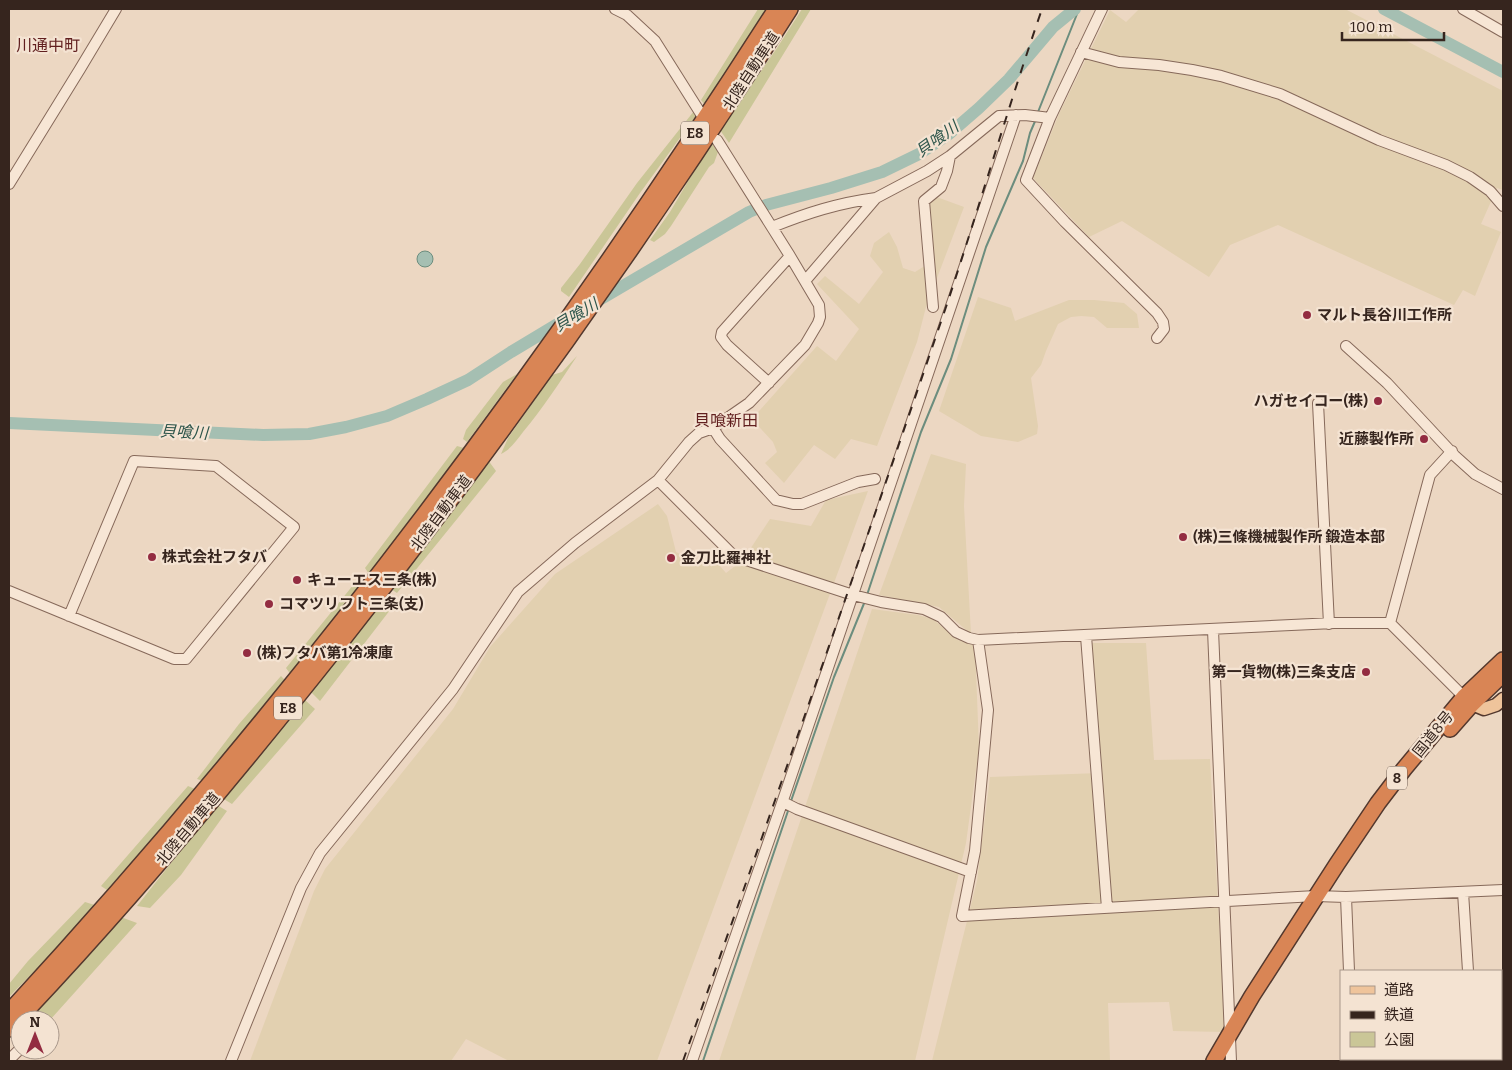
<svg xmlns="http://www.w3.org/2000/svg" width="1512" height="1070" font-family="Bitter,'Noto Sans JP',serif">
  <rect width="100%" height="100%" fill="#ecd7c2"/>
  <path fill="#e2d0b0" d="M1139,9H1345L1503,91V190L1497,188L1481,224L1501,232L1475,296L1463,290L1454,305L1278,225L1230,245L1209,277L1122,221L1089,237L1033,178L1059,114L1110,10L1126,22Z
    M934,196L964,207L926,307L917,342L877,446L851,439L835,459L814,445L784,483L765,463L777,452L773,442L752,419L817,346L836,361L859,329L817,284L825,276L859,304L883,272L870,256L874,243L889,232L897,247L903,268L915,272L931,262L929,201Z
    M978,297L1011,308L1015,321L1069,300H1094L1124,303L1137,314L1139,328H1107L1094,317L1081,316L1071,317L1058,324L1046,351L1041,365L1031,378L1038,426L1037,434L1018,442L981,436L939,411Z
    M931,454L966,464L964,506L971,634L939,607L879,595Z
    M868,491L657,1061H509L466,1039L451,1061H250L314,891L325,869L453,709L490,647L555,574L658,504L667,516L676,552L698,563L713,558L726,573L743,560L770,519L811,526L826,500Z
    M872,609L918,615L933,619L958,640L975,646L979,748L966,843L915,1061H719Z
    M1092,643H1146L1154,760L1210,759L1225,1032L1173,1031L1169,1002L1108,1003L1110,1061H932L977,881L990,777L1100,773Z"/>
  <path fill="#cac697" d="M758,9H768L706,106L701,100Z
    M802,9H811L729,143L720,130L777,48Z
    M694,111L698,113L640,193L569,297L561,291V288L580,264L637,183Z
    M711,142L718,152L714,163L709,167L671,226L665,234L654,242L650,240L670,212Z
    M577,356C560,382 543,408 523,432C517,440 510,450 501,454L508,438L552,375L562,372Z
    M517,374L467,442L463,439L466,430L503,382Z
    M457,446L464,448L369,574L365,568Z
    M488,460L496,471L397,593L391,589Z
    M354,584L361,587L291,675L286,668Z
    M384,597L397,601L320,701L310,691Z
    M281,676L286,681L203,781L197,779L239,724Z
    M305,700L315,709L232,804L222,798Z
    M188,786L195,789L107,890L101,886Z
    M217,805L227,811L181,875L150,908L137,906Z
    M85,902L98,906L9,997V984L28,961Z
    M118,916L137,923L50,1020H23Z"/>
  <path fill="#a5bfb2" stroke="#6c8d7e" d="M417 259a8 8 0 1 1 16 0a8 8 0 1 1-16 0Z"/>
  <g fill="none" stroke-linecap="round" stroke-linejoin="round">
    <path stroke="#6c8d7e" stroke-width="2" d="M1038,112L1079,9
      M867,595L921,432L951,359L986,247L1023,161L1030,133L1036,119
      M791,801L834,677L865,601
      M703,1061L789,808"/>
    <path stroke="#a5bfb2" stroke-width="12" d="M1384,9L1503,72
      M594,303L749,212L766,205L831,188L882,172L919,154L949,134L979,108L1009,79L1053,27L1075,9
      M9,423L263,435L309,434L346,427L387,416L427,399L468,380L511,352L566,319"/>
    <defs>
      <path id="minor" d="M615,9L627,15L655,41L701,114
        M1102,9L1050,118L1026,180L1065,222L1157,313L1163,322L1164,329L1157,338
        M1463,9L1503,32
        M1081,52L1119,62L1159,65L1192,70L1221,76L1280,94L1379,140L1446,165L1470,177L1490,191L1503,206
        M9,184L80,69L116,9
        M772,227C807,213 838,203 876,198
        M805,281L876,198L927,171L950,156L999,116L1025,115L1050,118
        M933,307L924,201L941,187L947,171L950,156
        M1346,346L1387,383L1455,456L1475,474L1503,489
        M769,383L727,345L721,337L722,332L790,256
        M1318,403L1329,624
        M713,428L720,439L776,500L793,504H802L858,482L875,479
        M658,480L734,556L853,595L881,602L924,609L941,617L956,632L969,638L978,640L1334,623H1390L1468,701
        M9,591L174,659H186L294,527L216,466L134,461L69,616
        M1390,623L1430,475L1452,451
        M1213,630L1231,1061
        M1086,636L1107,908
        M978,640L988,710L975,851L962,916L1316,896L1346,897L1503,890
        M782,803L787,804L797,809L971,872
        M1463,892L1468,971
        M1346,897L1349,971
        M1353,1059V1061
        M1474,1059V1061
        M9,1060L20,1049
        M231,1061L301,888L320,853L453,689L518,592L575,543L658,480L689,442L699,433L713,428L749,403L805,345L818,323L820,317L819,305L790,256L717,140
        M692,1061L782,803L1016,115"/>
      <path id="major" d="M1472,704L1484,709L1496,705L1503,699"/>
      <path id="highway" d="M1450,729L1472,704L1503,674
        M9,1012C295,702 549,364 776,9
        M9,1029C125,908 233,778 337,647C499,442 650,229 790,9
        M1214,1061L1252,996L1337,864L1378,803L1404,769L1464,697L1503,660"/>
    </defs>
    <use href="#minor" stroke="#86695a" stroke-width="12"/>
    <use href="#major" stroke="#53382e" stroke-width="15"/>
    <use href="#highway" stroke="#53382e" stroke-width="18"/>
    <use href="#minor" stroke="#f7e6d5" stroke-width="10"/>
    <use href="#major" stroke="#efc49b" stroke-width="12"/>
    <use href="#highway" stroke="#d98555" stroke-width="15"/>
    <path stroke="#36251e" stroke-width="2" stroke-dasharray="9 9" stroke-linecap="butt" d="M683,1061C772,810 860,559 946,307C979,208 1008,107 1042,9"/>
  </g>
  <g fill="#932c41" stroke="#f4e3d2" stroke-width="2">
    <circle cx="1307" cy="315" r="5"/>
    <circle cx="1378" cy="401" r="5"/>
    <circle cx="1424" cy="439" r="5"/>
    <circle cx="1183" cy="537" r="5"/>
    <circle cx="152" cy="557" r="5"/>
    <circle cx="671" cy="558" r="5"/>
    <circle cx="297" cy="580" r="5"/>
    <circle cx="269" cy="604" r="5"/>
    <circle cx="247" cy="653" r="5"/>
    <circle cx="1366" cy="672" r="5"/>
  </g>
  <g text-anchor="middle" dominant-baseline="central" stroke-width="4.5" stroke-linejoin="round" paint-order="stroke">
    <g fill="#f4e3d2" stroke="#6f5e54" stroke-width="1">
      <rect x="681" y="121.5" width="28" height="23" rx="4"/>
      <rect x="274" y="696.5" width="28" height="23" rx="4"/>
      <rect x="1387" y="766.5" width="20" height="23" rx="4"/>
    </g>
    <g font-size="14" font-weight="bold" fill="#36251e">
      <text x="695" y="133">E8</text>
      <text x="288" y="708">E8</text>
      <text x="1397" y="778">8</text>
    </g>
    <g font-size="15" fill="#36251e" stroke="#f4e3d2">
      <text transform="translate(751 71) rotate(-57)">北陸自動車道</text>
      <text transform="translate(441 513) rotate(-53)">北陸自動車道</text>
      <text transform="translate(1433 734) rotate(-51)">国道8号</text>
      <text transform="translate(188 829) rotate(-50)">北陸自動車道</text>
    </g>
    <g font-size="15" font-weight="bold" fill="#36251e" stroke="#f4e3d2" text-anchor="start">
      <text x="1317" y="315">マルト長谷川工作所</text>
      <text x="1368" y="401" text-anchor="end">ハガセイコー(株)</text>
      <text x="1414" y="439" text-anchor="end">近藤製作所</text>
      <text x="1193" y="537">(株)三條機械製作所 鍛造本部</text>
      <text x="162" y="557">株式会社フタバ</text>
      <text x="681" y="558">金刀比羅神社</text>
      <text x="307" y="580">キューエス三条(株)</text>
      <text x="279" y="604">コマツリフト三条(支)</text>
      <text x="257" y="653">(株)フタバ第1冷凍庫</text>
      <text x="1356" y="672" text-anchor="end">第一貨物(株)三条支店</text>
    </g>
    <g font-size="16" fill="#611f1f" stroke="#f4e3d2">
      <text x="48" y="45">川通中町</text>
      <text x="726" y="420">貝喰新田</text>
    </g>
    <g font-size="16" font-style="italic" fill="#2d554b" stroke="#f4e3d2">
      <text transform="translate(937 139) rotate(-36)">貝喰川</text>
      <text transform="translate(576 315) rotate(-31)">貝喰川</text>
      <text transform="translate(184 432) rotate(3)">貝喰川</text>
    </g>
  </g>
  <rect width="1512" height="1070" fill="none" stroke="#36251e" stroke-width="20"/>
  <rect x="1340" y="970" width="162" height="90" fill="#f4e3d2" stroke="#a8978a"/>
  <rect x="1350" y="986" width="25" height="8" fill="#efc49b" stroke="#a8978a"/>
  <text x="1384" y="995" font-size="15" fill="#36251e">道路</text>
  <rect x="1350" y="1011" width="25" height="8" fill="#36251e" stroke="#a8978a"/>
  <text x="1384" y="1020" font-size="15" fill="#36251e">鉄道</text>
  <rect x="1350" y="1032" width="25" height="15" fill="#cac697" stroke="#a8978a"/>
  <text x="1384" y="1045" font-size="15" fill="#36251e">公園</text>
  <g transform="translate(35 1035)"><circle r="24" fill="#f4e3d2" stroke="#a8978a"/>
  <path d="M0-4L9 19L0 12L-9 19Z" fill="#932c41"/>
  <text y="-8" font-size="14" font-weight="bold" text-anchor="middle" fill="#36251e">N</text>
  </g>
  <path d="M1342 32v8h102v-8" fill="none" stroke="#36251e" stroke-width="2.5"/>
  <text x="1350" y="32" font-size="15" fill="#36251e" stroke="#f4e3d2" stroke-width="4" paint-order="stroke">100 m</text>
</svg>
